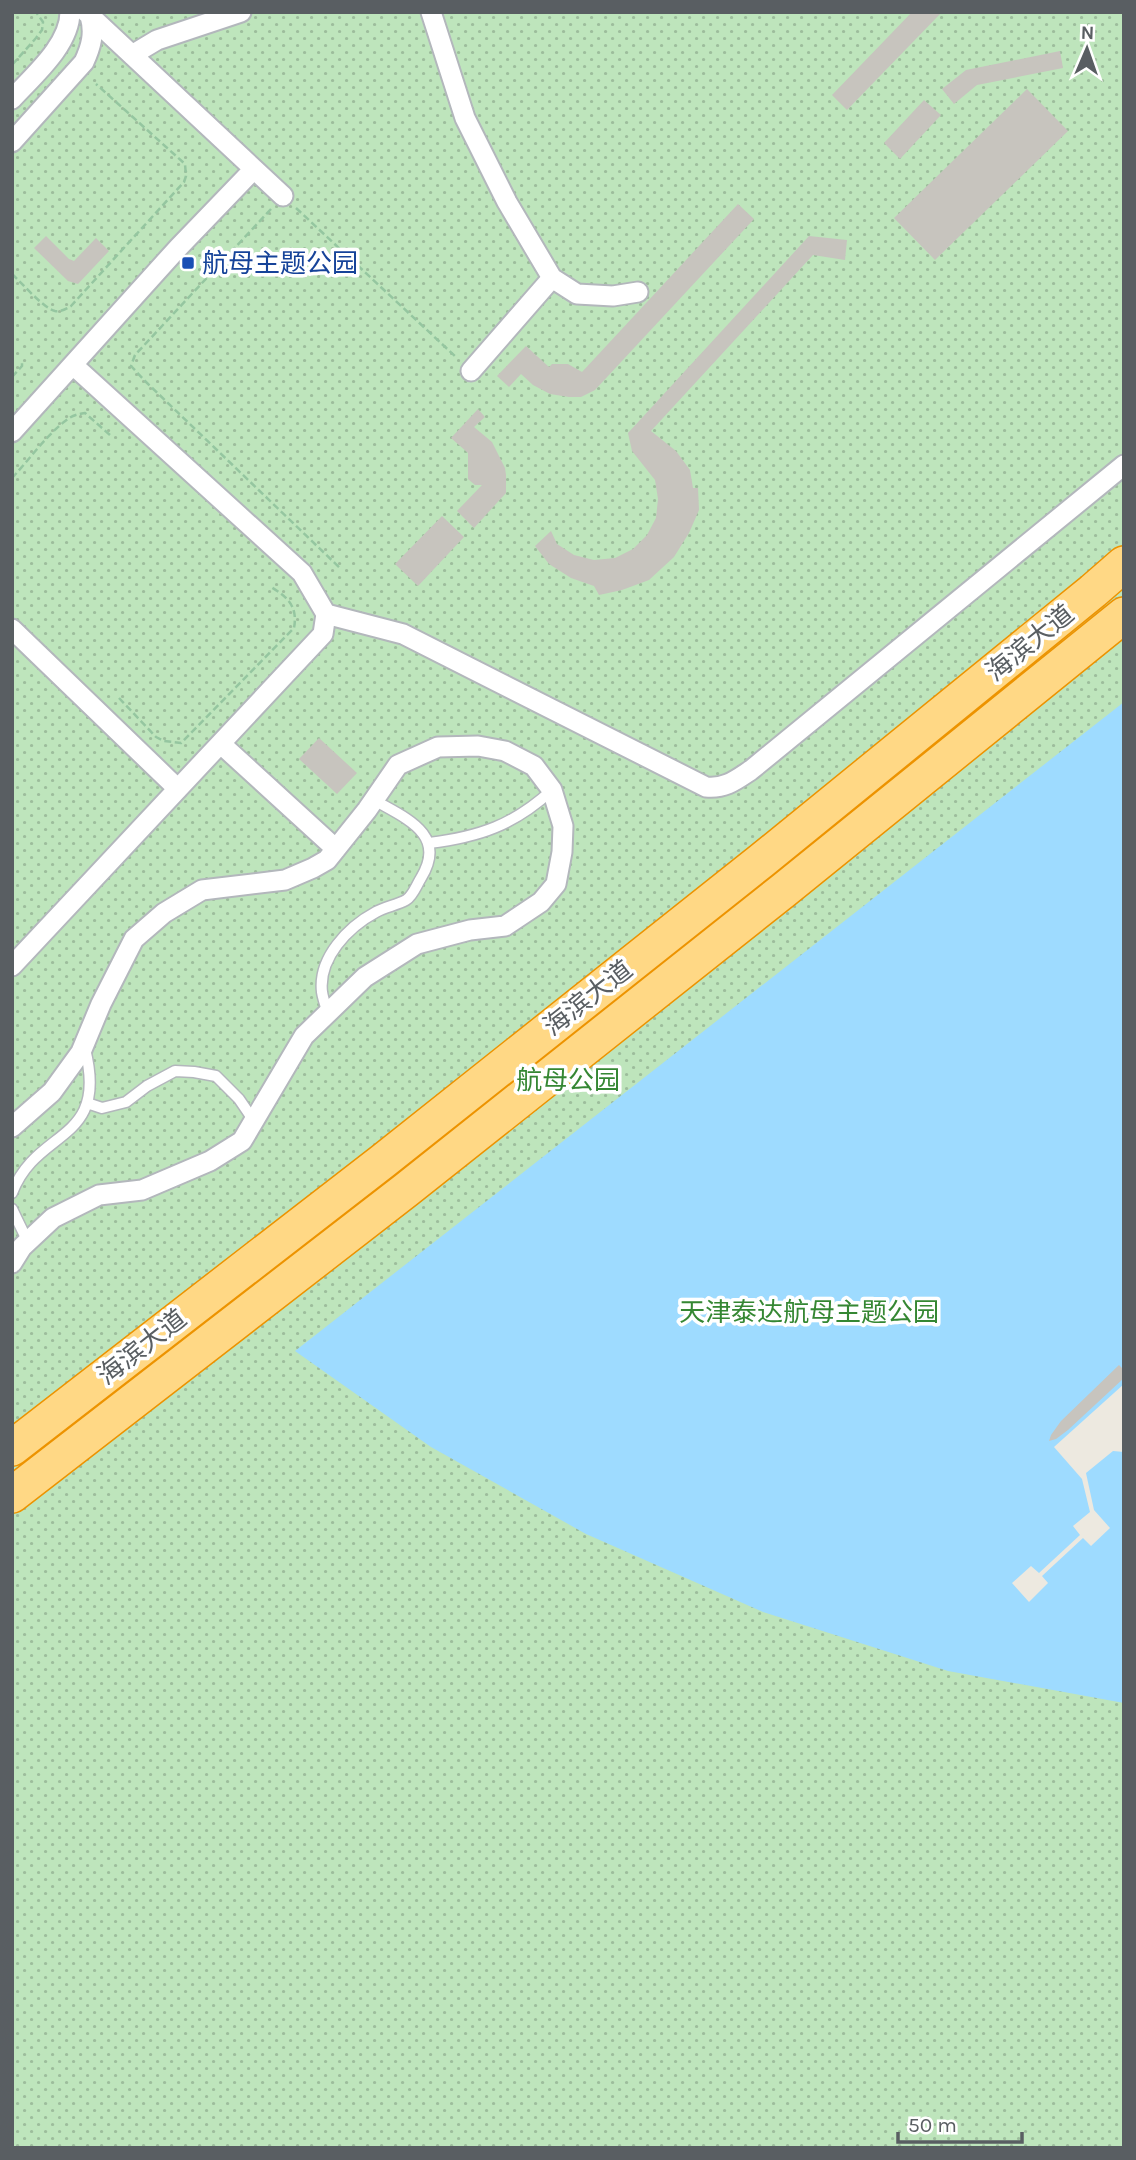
<svg xmlns="http://www.w3.org/2000/svg" width="1136" height="2160" font-family="Karla,'Noto Sans SC',sans-serif">
  <defs>
    <pattern id="park-dots" width="8" height="8" patternUnits="userSpaceOnUse" patternTransform="scale(1.75)"><rect width="8" height="8" fill="#bee5bc"/><path d="M2 2h.1M6 6h.1" fill="none" stroke="#9dbd9c" stroke-width="1.8" stroke-linecap="round"/></pattern>
  </defs>
  <rect width="100%" height="100%" fill="#ede9e0"/>
  <path fill="url(#park-dots)" d="M12,12H1124V2148H12Z"/>
  <path fill="#9edbff" d="M1124,702V1703L948,1671L763,1612L586,1534L431,1447L295,1351Z"/>
  <path fill="#ede9e0" d="M1124,1384V1452L1113,1451L1086,1473L1094,1510L1110,1528L1091,1546L1083,1538L1042,1576L1048,1583L1029,1602L1012,1583L1031,1566L1039,1573L1080,1535L1073,1526L1090,1512L1082,1479L1054,1447Z"/>
  <path fill="#c7c4be" d="M912,12H942L847,110L832,95Z
    M1060,51L1063,68L977,85L954,104L942,89L966,70Z
    M1027,89L1068,131L935,260L894,218Z
    M924,100L941,115L900,159L884,143Z
    M738,204L754,219L595,390L581,397H569L550,394L533,385L521,374L509,387L497,376L526,346L549,367L552,364H568L582,372Z
    M46,236L69,259L74,261L96,238L109,251L78,284L68,281L34,248Z
    M809,236L847,240L845,260L813,255L651,431L676,451L690,470L693,488H698L699,510L689,533L674,557L649,580L622,590L599,595L594,586L571,578L549,564L535,546L551,531L557,544L574,555L594,560L615,558L633,549L647,535L656,518L658,499L655,480L632,451L628,433Z
    M478,409L485,417L474,427L492,442L505,468L506,475V493L474,528L457,511L482,485H475L468,479V453L451,438Z
    M442,516L464,537L418,586L395,564Z
    M319,738L357,773L337,794L299,759Z
    M1119,1365L1124,1370V1378L1068,1430L1056,1439L1049,1441L1051,1435L1061,1421Z"/>
  <g fill="none" stroke-linecap="round" stroke-linejoin="round">
    <defs>
      <path id="service" d="M429,843C479,837 514,825 552,790
        M328,1013C326,1007 323,999 322,992C318,958 348,927 376,912C385,907 397,905 406,900C413,896 417,884 421,878C448,834 405,818 374,800
        M87,1103L102,1108L126,1102L147,1086L175,1071L194,1072L216,1076L239,1099L254,1121
        M12,1193C37,1127 109,1144 85,1049
        M12,1209L28,1242"/>
      <path id="minor" d="M86,12L283,196
        M431,12L465,118L507,202L552,278L471,371
        M132,55L157,40L241,12
        M12,99C33,76 70,45 70,12
        M12,142L84,62C91,47 95,33 90,16
        M552,278L577,294L613,296L638,292
        M12,432L178,248L253,170
        M326,614L403,634L706,787C725,789 736,780 751,770L1124,465
        M12,629L178,789
        M221,744L336,849
        M12,966L323,634L326,614L302,573L73,365
        M12,1127L52,1092L81,1052L101,1004L134,939L164,913L202,890L285,880L313,868L327,860L367,810L398,765L438,747L478,746L505,751L534,766L552,790L563,826L562,852L556,884L541,902L505,926L470,930L417,944L365,977L304,1036L242,1141L210,1161L142,1190L99,1195L53,1218L22,1247L12,1263"/>
      <path id="motorway" d="M12,1448L383,1161L761,861L1093,591L1124,564
        M12,1495L406,1190L784,890L1124,615"/>
    </defs>
    <use href="#service" stroke="#b3b7bc" stroke-width="13"/>
    <use href="#minor" stroke="#b3b7bc" stroke-width="23"/>
    <use href="#motorway" stroke="#ed9300" stroke-width="38"/>
    <path stroke="#95c6a0" stroke-width="2.5" stroke-dasharray="7 3.5" stroke-linecap="butt" d="M12,65L36,38L42,30L43,22L36,12
      M296,208L457,358
      M271,209L135,355L131,366L145,381L341,569
      M12,274C22,283 43,308 55,311C60,312 66,309 71,306L184,182L186,176L185,164L96,84
      M12,377L22,366V360
      M12,478C29,460 48,433 68,419C73,415 79,414 85,413L110,435
      M119,698L156,737L164,741L181,743L294,628C298,607 288,597 271,587"/>
    <use href="#service" stroke="#fff" stroke-width="10"/>
    <use href="#minor" stroke="#fff" stroke-width="19"/>
    <use href="#motorway" stroke="#ffd885" stroke-width="35"/>
  </g>
  <rect fill="#1a4fb4" stroke="#fff" stroke-width="2.5" x="181" y="256" width="14" height="14" rx="3.5"/>
  <g text-anchor="middle" dominant-baseline="central" stroke-width="7" stroke-linejoin="round" paint-order="stroke">
    <g font-size="26" fill="#164399" stroke="#fff" text-anchor="start">
      <text x="202" y="263">航母主题公园</text>
    </g>
    <g font-size="26" fill="#595e62" stroke="#fff">
      <text transform="translate(1030 643) rotate(-39)">海滨大道</text>
      <text transform="translate(588 998) rotate(-38)">海滨大道</text>
      <text transform="translate(142 1347) rotate(-38)">海滨大道</text>
    </g>
    <g font-size="26" fill="#358733" stroke="#fff">
      <text x="568" y="1080">航母公园</text>
      <text x="809" y="1312">天津泰达航母主题公园</text>
    </g>
  </g>
  <rect width="1136" height="2160" fill="none" stroke="#595e62" stroke-width="28"/>
  <g transform="translate(1087 49) rotate(2)" stroke="#ffffff" stroke-width="5" paint-order="stroke">
  <path d="M0-5L12 26L0 18L-12 26Z" fill="#595e62"/>
  <text y="-10" font-size="19" font-weight="bold" text-anchor="middle" fill="#595e62">N</text>
  </g>
  <path d="M898 2132v10h124v-10" fill="none" stroke="#595e62" stroke-width="3.5"/>
  <text x="908" y="2132" font-size="21" fill="#595e62" stroke="#ffffff" stroke-width="5" paint-order="stroke">50 m</text>
</svg>
